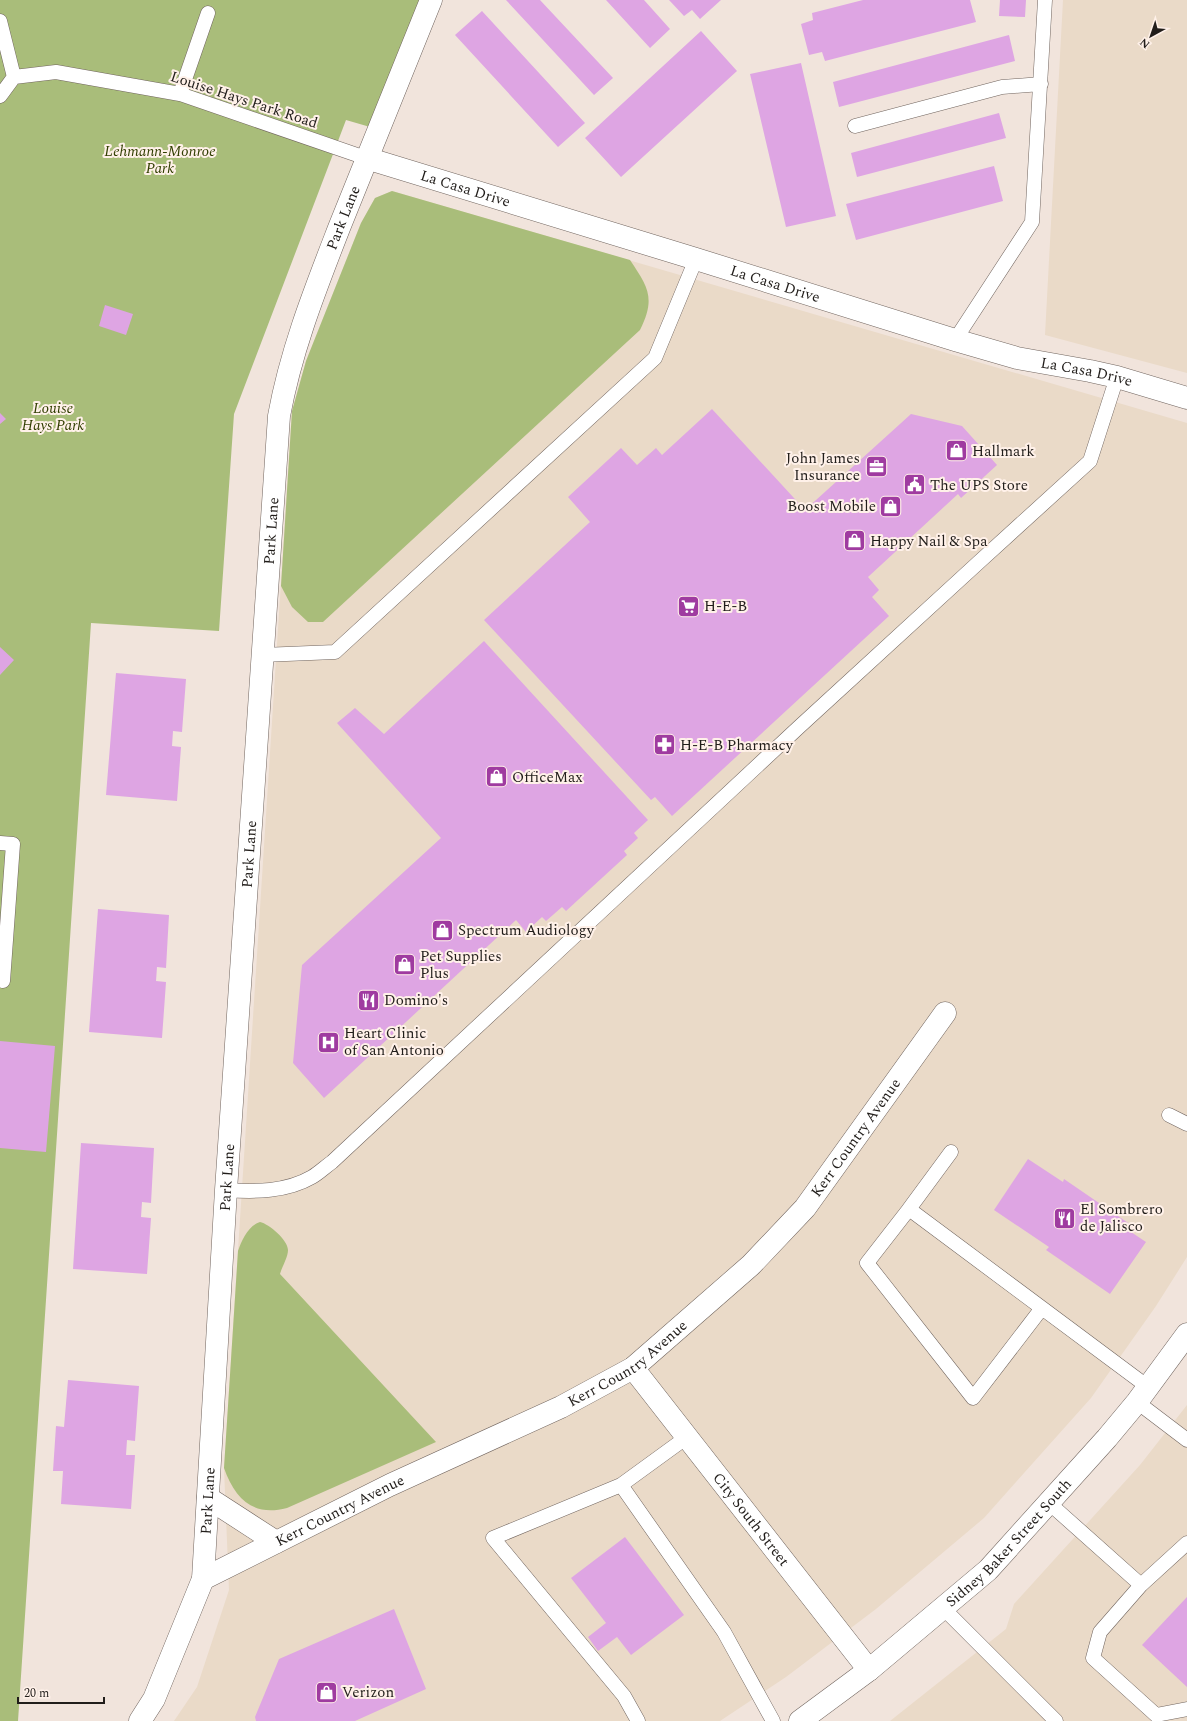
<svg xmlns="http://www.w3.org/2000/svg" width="1187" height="1721" font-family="Spectral,serif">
  <rect width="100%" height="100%" fill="#f1e4dc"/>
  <path fill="#eadac8" d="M1063,0H1187V373L1045,335Z
    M392,191L1187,423V1257L1156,1306L1091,1398L984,1518L876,1609L786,1677L720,1721H174L197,1687L229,1590L224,1468L292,411L306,361L361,223L375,198Z
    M1187,1405V1721H890L1006,1629L1014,1604L1140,1465Z"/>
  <path fill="#a9bd7a" d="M0,0H427L377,129L346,120L234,414L219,631L91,623L18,1721H0Z
    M392,191L630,260C648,287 656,298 640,330L323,622H308L292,607L281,586L292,411L306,361L361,223L375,198Z
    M260,1222C269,1224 288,1240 288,1250C288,1257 282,1267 280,1274L436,1442L287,1508C253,1517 235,1499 224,1468L238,1251C242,1240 248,1226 260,1222Z"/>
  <path fill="#dea5e3" d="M506,0H540L613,78L594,95Z
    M606,0H644L670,29L650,48Z
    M669,0H721L700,19L692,10L684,16Z
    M863,0H970L976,22L825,61L822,52L809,55L801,24L813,20L812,13Z
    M1000,0H1026L1025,17L999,16Z
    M482,11L585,123L558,147L455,35Z
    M701,31L737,71L621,177L585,138Z
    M1009,35L1015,61L839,107L833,82Z
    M801,63L836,216L786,227L750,74Z
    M999,113L1006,138L857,177L851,153Z
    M994,166L1003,201L856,240L846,204Z
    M105,305L133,314L126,335L99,326Z
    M712,409L805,510L911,414L962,426L997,465L961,498L958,494L868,577L879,590L872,597L889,616L672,816L655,797L651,800L484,620L590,522L568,497L621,448L637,465L656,448L662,455Z
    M0,413L6,419L0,424Z
    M484,641L648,820L634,833L638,838L624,851L627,855L566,911L562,907L546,921L542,917L526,932L516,920L324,1098L293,1063L302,965L441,838L337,723L355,708L384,734Z
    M0,647L14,660L0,675Z
    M116,673L186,679L182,732L173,731L172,746L181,747L177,801L106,795Z
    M98,909L169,915L166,968L157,967L156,981L166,982L162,1038L89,1032Z
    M0,1041L55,1046L46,1152L0,1148Z
    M81,1143L154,1148L151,1203L142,1202L141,1217L151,1218L147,1274L73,1269Z
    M1028,1159L1063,1182L1064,1179L1134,1227L1131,1232L1146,1242L1110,1294L1046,1250L1049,1247L994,1210Z
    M68,1380L139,1386L135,1441L127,1440L126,1455H135L131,1509L61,1504L63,1471H53L56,1426L64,1427Z
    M625,1537L684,1615L631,1655L617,1637L598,1651L588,1637L606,1623L571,1578Z
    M1187,1597V1687L1142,1645Z
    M394,1609L426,1689L355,1721H256L255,1717L279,1659Z"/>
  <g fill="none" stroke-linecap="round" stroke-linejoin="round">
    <defs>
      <path id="service" d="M0,21L14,77
        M180,94L208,13
        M0,96L14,77L56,72L180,94L366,158
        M855,126L1002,87L1041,84
        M955,340L1032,222L1045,0
        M262,655L335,652L655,358L696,259
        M0,843L13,844L3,981L0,980
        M1169,1115L1187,1124
        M226,1190C255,1192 286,1192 312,1177C319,1173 325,1167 332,1162L799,727L979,562L1090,461L1117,377
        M909,1209L951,1152
        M1042,1308L973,1398L867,1263L909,1209L1148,1387
        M1137,1402L1187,1440
        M621,1485L687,1437
        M1049,1503L1141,1585
        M1187,1543L1141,1585L1100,1632L1093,1658L1156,1715L1187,1709
        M943,1608L1056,1721
        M638,1721L624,1696L493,1538L621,1485L724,1632L773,1721"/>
      <g id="minor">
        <path id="s1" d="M366,158L696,259L955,340L1017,358L1090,371L1117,377L1187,398"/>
        <path id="s2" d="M633,1368L869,1670"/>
        <path d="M208,1498L276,1542"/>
        <path id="s3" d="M203,1579L390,1485L561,1407L633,1368L751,1265L805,1208L945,1013"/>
        <path id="s4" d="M140,1721L154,1699L203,1579L226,1190L279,416C291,350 315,290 339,228C369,152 400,76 431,0"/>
      </g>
      <g id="primary">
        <path id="s5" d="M800,1721L869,1670L988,1570L1107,1438L1137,1402L1187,1334"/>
      </g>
    </defs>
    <use href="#service" stroke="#71655f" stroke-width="15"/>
    <use href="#minor" stroke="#71655f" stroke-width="23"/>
    <use href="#primary" stroke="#71655f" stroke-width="23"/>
    <use href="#service" stroke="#fff" stroke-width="14"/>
    <use href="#minor" stroke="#fff" stroke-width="22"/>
    <use href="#primary" stroke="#fff" stroke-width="22"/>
  </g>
  <defs>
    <symbol id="shop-square" viewBox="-11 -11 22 22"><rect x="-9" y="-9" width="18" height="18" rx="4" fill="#9f3ba0" stroke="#fff1e9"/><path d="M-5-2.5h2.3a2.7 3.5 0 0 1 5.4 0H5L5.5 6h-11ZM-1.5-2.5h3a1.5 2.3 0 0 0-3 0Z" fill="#fff"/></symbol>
    <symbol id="office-square" viewBox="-11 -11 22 22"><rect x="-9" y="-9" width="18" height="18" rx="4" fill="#9f3ba0" stroke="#fff1e9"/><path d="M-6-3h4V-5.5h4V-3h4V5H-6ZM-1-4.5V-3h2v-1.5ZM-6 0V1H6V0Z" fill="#fff"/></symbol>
    <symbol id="civic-square" viewBox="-11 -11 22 22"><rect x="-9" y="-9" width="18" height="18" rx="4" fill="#9f3ba0" stroke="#fff1e9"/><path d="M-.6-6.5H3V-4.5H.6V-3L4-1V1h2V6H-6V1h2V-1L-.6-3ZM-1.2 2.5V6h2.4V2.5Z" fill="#fff"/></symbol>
    <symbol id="supermarket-square" viewBox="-11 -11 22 22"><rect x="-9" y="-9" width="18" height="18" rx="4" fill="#9f3ba0" stroke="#fff1e9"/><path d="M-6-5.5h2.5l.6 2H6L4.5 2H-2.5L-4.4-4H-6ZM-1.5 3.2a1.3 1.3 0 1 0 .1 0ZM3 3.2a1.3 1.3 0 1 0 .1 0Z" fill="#fff"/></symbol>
    <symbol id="pharmacy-square" viewBox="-11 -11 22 22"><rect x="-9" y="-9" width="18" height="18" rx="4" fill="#9f3ba0" stroke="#fff1e9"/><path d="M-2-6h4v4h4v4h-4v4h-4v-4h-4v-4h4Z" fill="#fff"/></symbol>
    <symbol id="restaurant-square" viewBox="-11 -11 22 22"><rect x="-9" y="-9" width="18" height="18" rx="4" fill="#9f3ba0" stroke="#fff1e9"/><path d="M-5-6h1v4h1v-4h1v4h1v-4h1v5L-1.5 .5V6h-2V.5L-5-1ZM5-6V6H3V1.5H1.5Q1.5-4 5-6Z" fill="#fff"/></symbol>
    <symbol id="hospital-square" viewBox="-11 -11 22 22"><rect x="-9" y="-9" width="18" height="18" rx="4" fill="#9f3ba0" stroke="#fff1e9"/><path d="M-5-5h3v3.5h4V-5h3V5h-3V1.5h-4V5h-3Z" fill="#fff"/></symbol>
  </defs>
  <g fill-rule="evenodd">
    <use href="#shop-square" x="944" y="438" width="25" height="25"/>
    <use href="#office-square" x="864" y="454" width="25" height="25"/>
    <use href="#civic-square" x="902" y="472" width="25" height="25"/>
    <use href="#shop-square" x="878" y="494" width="25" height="25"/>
    <use href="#shop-square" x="842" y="528" width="25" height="25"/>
    <use href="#supermarket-square" x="676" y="594" width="25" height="25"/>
    <use href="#pharmacy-square" x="652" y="732" width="25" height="25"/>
    <use href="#shop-square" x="484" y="764" width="25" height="25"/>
    <use href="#shop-square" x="430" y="918" width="25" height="25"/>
    <use href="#shop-square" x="392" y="952" width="25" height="25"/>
    <use href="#restaurant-square" x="356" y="988" width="25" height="25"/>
    <use href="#hospital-square" x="316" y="1030" width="25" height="25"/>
    <use href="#restaurant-square" x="1052" y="1206" width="25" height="25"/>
    <use href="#shop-square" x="314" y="1680" width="25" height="25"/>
  </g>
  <g text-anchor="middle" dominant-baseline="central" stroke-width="4" stroke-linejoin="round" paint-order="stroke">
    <g font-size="15" fill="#211d1a" stroke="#fff1e9">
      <text transform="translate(244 100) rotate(18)">Louise Hays Park Road</text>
      <text stroke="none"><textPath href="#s1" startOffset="104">La Casa Drive</textPath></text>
      <text stroke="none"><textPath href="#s4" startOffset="1530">Park Lane</textPath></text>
      <text stroke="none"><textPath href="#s1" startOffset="428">La Casa Drive</textPath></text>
      <text stroke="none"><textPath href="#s1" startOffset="752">La Casa Drive</textPath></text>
      <text stroke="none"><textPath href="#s4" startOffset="1206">Park Lane</textPath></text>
      <text stroke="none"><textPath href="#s4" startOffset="882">Park Lane</textPath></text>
      <text stroke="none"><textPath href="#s3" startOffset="801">Kerr Country Avenue</textPath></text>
      <text stroke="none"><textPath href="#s4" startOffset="558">Park Lane</textPath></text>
      <text stroke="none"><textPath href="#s3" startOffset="477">Kerr Country Avenue</textPath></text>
      <text stroke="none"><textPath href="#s4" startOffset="234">Park Lane</textPath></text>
      <text stroke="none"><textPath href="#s3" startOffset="153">Kerr Country Avenue</textPath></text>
      <text stroke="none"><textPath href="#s2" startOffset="192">City South Street</textPath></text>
      <text stroke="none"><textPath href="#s5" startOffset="275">Sidney Baker Street South</textPath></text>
    </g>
    <g font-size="15" font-style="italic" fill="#313e01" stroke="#fff1e9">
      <text x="160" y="151">Lehmann-Monroe<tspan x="160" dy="17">Park</tspan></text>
      <text x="53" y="408">Louise<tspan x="53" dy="17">Hays Park</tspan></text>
    </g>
    <g font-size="15" fill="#211d1a" stroke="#fff1e9" text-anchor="start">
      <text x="972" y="451">Hallmark</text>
      <text x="860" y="458" text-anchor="end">John James<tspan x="860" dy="17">Insurance</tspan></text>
      <text x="930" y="485">The UPS Store</text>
      <text x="876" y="506" text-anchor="end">Boost Mobile</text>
      <text x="870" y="541">Happy Nail &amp; Spa</text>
      <text x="704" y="606">H-E-B</text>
      <text x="680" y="745">H-E-B Pharmacy</text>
      <text x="512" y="777">OfficeMax</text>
      <text x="458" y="930">Spectrum Audiology</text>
      <text x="420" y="956">Pet Supplies<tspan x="420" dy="17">Plus</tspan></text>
      <text x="384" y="1000">Domino's</text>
      <text x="344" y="1033">Heart Clinic<tspan x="344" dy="17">of San Antonio</tspan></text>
      <text x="1080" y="1209">El Sombrero<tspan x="1080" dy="17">de Jalisco</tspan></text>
      <text x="342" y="1692">Verizon</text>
    </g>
  </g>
  <g transform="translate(1151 36) rotate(220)" stroke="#fff1e9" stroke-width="3" paint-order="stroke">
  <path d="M0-3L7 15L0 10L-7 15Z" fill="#211d1a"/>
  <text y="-6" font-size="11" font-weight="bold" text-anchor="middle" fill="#211d1a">N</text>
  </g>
  <path d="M18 1697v6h86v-6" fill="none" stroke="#211d1a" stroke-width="2"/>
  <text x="24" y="1697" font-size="12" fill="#211d1a" stroke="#fff1e9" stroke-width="3" paint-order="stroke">20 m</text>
</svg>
